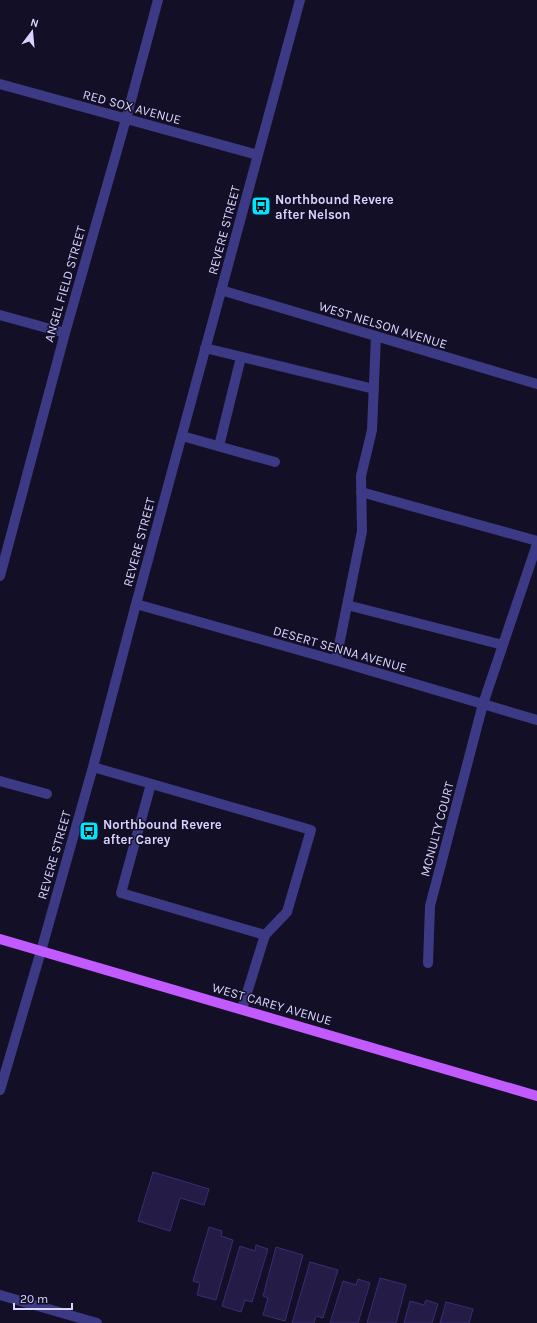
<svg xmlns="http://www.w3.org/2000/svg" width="537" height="1323" font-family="Karla,sans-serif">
  <rect width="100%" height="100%" fill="#130f26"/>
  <path fill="#241b47" stroke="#3b2d73" d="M153,1172L209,1189L204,1205L180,1198L170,1231L138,1221Z
    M209,1227L222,1231L221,1236L233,1240L216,1300L197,1295L200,1283L193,1281Z
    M256,1245L268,1249L252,1302L245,1300L241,1312L222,1306L240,1246L255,1251Z
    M276,1247L303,1255L285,1321L263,1315L268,1298L263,1296Z
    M310,1262L338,1270L323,1318L316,1316L314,1323H292Z
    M380,1278L406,1285L396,1323H367Z
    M358,1279L370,1283L358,1323H330L343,1281L356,1285Z
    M426,1300L438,1304L432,1323H404L410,1301L424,1305Z
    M446,1302L473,1309L469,1323H440Z"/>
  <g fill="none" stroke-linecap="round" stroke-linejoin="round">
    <path stroke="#3d3a85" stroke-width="10" d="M0,84L258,155
      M221,290L537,384
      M0,315L65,333
      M205,348L374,389
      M182,436L275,462
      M219,446L241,357
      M361,492L537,541
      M0,576L65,333L126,119L158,0
      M136,604L341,662L537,720
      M347,605L503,645
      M336,660L362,531L361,476L372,430L376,336
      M93,767L311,830L287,912L265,935L121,893L151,784
      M0,781L47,794
      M428,963L430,906L483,704L537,544
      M242,1009L265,935
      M0,1090L41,951L93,767L136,604L300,0
      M0,1295L97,1323"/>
    <path stroke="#c25bff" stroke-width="10" d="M0,939L537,1096"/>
  </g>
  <defs>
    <symbol id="bus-square" viewBox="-11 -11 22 22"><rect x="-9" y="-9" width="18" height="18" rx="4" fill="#00e5ff" stroke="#130f26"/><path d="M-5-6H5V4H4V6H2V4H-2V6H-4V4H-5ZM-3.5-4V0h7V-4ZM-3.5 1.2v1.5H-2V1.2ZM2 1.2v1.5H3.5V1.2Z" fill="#111"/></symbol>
  </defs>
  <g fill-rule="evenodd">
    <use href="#bus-square" x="250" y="195" width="22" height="22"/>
    <use href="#bus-square" x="78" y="820" width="22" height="22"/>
  </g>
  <g text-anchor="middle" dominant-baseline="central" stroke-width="3" stroke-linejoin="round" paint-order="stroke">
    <g font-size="13" fill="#d9d4ff" stroke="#130f26">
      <text transform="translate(132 107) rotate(15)">RED SOX AVENUE</text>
      <text transform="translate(224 230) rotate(-75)">REVERE STREET</text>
      <text transform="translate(65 284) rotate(-74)">ANGEL FIELD STREET</text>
      <text transform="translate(383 325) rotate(17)">WEST NELSON AVENUE</text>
      <text transform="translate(139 542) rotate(-75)">REVERE STREET</text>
      <text transform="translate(340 649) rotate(16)">DESERT SENNA AVENUE</text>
      <text transform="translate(437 829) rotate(-75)">MCNULTY COURT</text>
      <text transform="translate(54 855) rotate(-74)">REVERE STREET</text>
      <text transform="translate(272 1004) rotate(16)">WEST CAREY AVENUE</text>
    </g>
    <g font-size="13" font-weight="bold" fill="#d9d4ff" stroke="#130f26" text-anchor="start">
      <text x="275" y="199">Northbound Revere<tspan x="275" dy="15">after Nelson</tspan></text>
      <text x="103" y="824">Northbound Revere<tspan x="103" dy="15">after Carey</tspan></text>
    </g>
  </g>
  <g transform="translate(32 32) rotate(16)" stroke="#130f26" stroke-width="3" paint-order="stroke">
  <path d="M0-3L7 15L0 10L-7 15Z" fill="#d9d4ff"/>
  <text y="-6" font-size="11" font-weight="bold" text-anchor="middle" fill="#d9d4ff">N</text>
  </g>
  <path d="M14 1303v6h58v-6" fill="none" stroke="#d9d4ff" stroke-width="2"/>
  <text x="20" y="1303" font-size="12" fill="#d9d4ff" stroke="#130f26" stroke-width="3" paint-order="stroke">20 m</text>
</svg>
